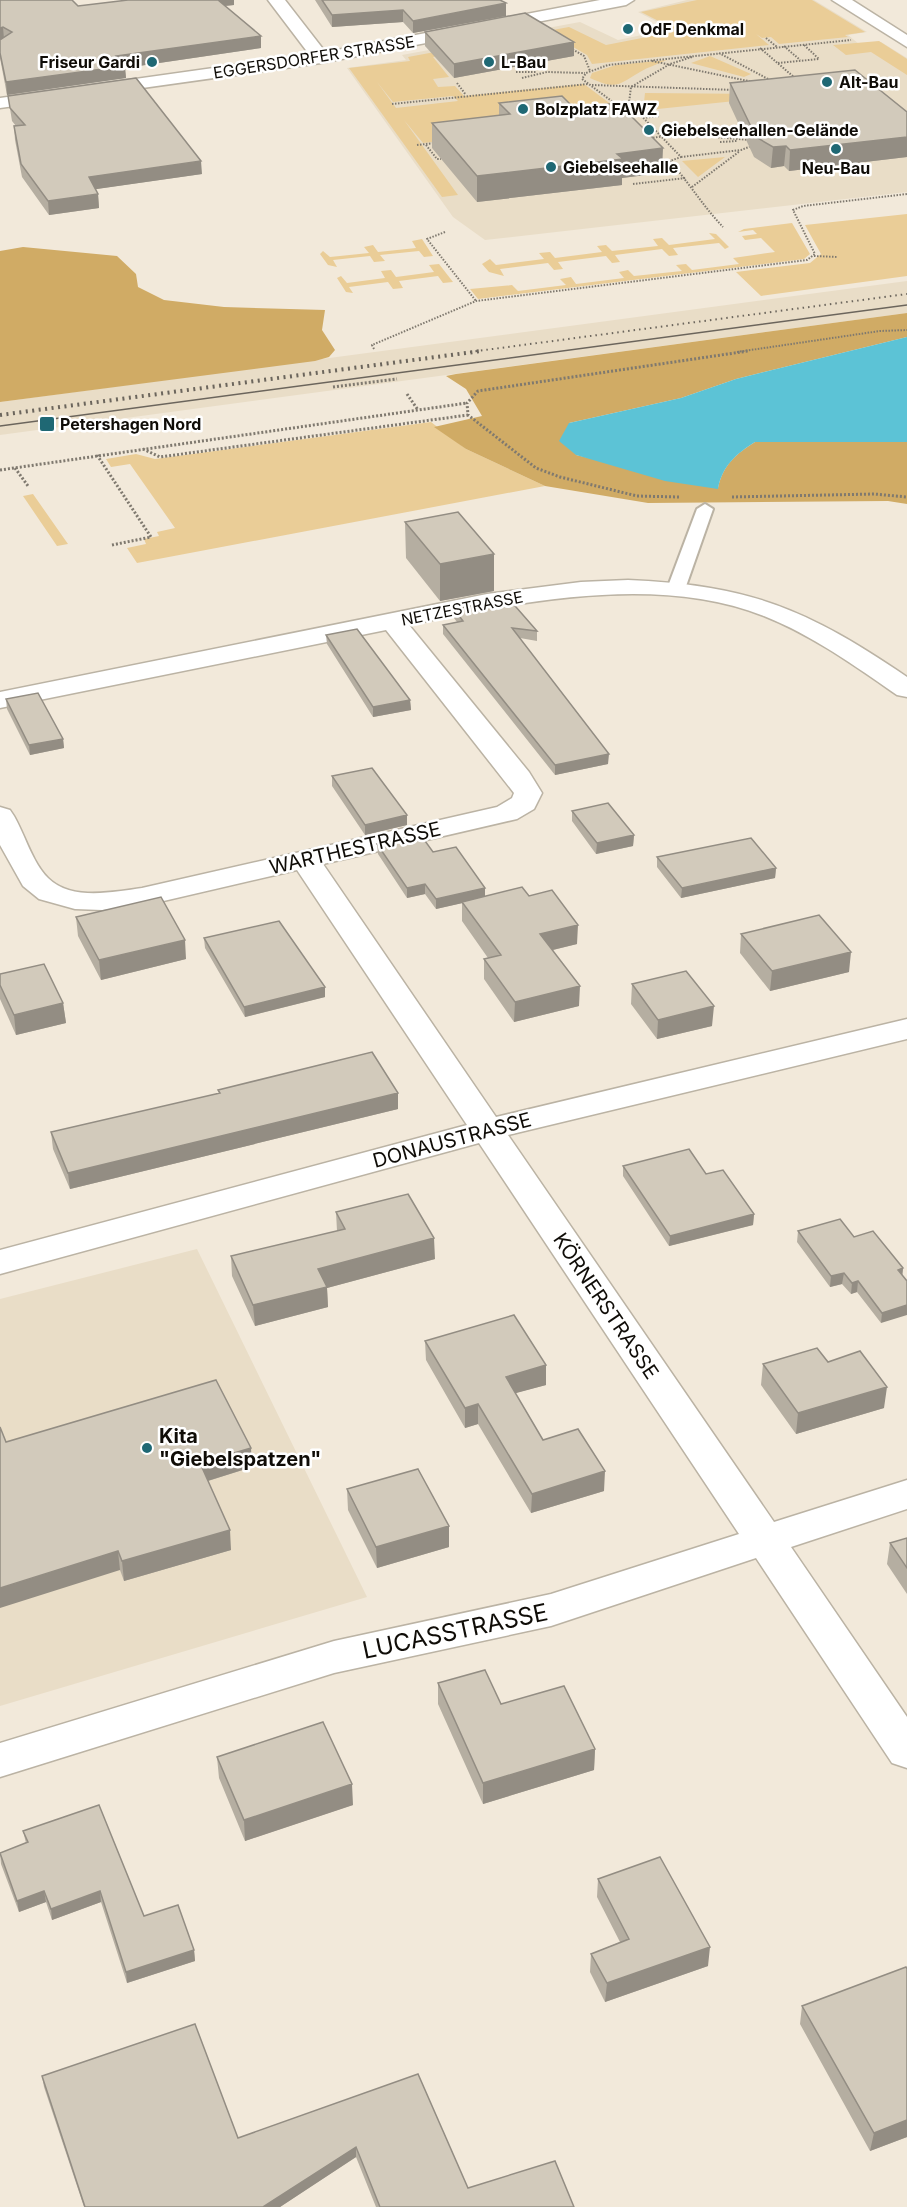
<svg xmlns="http://www.w3.org/2000/svg" width="907" height="2207" font-family="Inter,sans-serif">
  <rect width="100%" height="100%" fill="#f2e9da"/>
  <path fill="#e9ddc7" d="M687,0H814L867,32L848,35L859,44L881,42L907,58V192L485,240L453,217L347,68L406,60L402,55L580,22L618,40L671,29L638,12Z
    M907,281V313L0,435V402Z
    M197,1249L367,1597L0,1706V1299Z"/>
  <path fill="#eacd97" fill-rule="evenodd" d="M697,0H812L865,32L845,35L848,37L779,44L771,37L762,38L756,34L769,45L592,64L587,55L549,33L433,57L449,77L433,79L438,87L455,86L464,96L584,84L632,120L423,143L404,120L458,195L442,197L349,68L410,61L408,57L569,27L606,45L678,31L641,12ZM377,82L393,102L453,96L458,101L396,108Z
    M879,41L907,59V75L871,52L846,55L833,45Z
    M710,56L751,74L744,77L691,63Z
    M667,60C658,64 648,67 640,72C618,85 617,90 590,78L592,73L616,65Z
    M645,93L762,94L764,98L648,110L644,102Z
    M725,157L698,177L682,161Z
    M907,214V276L761,296L736,272L810,263L821,254L805,225Z
    M792,223L810,254L804,259L478,299L470,289L512,285L518,291L566,285L560,279L571,277L576,284L624,278L619,272L628,270L634,276L682,271L676,265L686,264L692,270L739,264L733,258L775,252L761,238L745,240L742,236L757,234L753,230L738,232L744,229Z
    M709,233L716,234L729,247L725,249L719,243L673,248L678,255L669,256L662,249L615,255L620,262L612,263L606,256L558,262L563,269L554,270L548,263L500,269L504,276L489,272L482,264L490,259L496,265L544,259L539,253L550,252L555,258L602,252L597,246L606,245L612,251L658,246L653,239L662,238L669,245L715,239Z
    M422,239L433,256L424,257L419,251L380,255L385,261L374,262L370,256L333,260L337,267L328,265L320,254L323,251L330,257L369,253L364,247L373,245L378,252L416,248L412,241Z
    M439,264L453,282L443,283L438,276L399,281L403,288L393,289L388,282L349,287L353,293L346,292L337,278L341,276L347,283L385,278L381,271L391,270L396,277L434,272L429,265Z
    M431,422L466,449L545,486L137,563L127,548L146,544L144,539L159,536L157,532L175,528L130,464L111,467L106,459L136,454L155,459Z
    M33,494L68,544L57,546L23,496Z"/>
  <path fill="#d0ab65" d="M23,247L117,256L136,274L138,287L164,300L224,307L325,310L322,330L335,350L329,357L315,361L0,402V251Z
    M907,313V337L736,379L681,398L569,423L576,455L718,488C723,465 736,454 755,442H907V504L888,501L648,503L545,486L466,449L434,427L482,416L466,389L446,376L456,374Z"/>
  <path fill="#5cc3d6" d="M907,337V442H755C736,454 722,466 718,489L665,481L576,455L559,441L569,423L681,398L736,379Z"/>
  <g fill="none" stroke-linecap="round" stroke-linejoin="round">
    <defs>
      <path id="lane" d="M705,504L713,509L685,589L676,594L670,593L667,589L697,509Z"/>
      <path id="street" d="M268,0H285L330,58L327,62H315Z
        M628,580C750,585 807,609 907,677V697L897,695C855,666 812,635 764,616C656,573 519,602 409,625L529,772L542,793L534,809L517,819L323,864L496,1117L907,1019V1039L508,1135L774,1522L907,1480V1509L791,1547L907,1717V1768L892,1763L756,1558L551,1626L334,1673L0,1777V1743L334,1641L551,1594L739,1534L479,1143L0,1274V1250L467,1125L297,870L142,906L102,910L75,909L39,899L23,886L0,845V807L10,810L14,816C25,835 32,862 48,878C71,901 113,892 142,888L497,807L512,798L514,793L386,630L0,708V692L487,594L581,582Z"/>
      <path id="secondary" d="M600,0H634L626,5L321,63L0,108V98L321,53Z
        M832,0H852L907,35V47Z"/>
    </defs>
    <use href="#lane" stroke="#bbb3a4" stroke-width="4"/>
    <use href="#street" stroke="#bbb3a4" stroke-width="3"/>
    <use href="#secondary" stroke="#bbb3a4" stroke-width="3"/>
    <path stroke="#7f796f" stroke-width="2" stroke-dasharray="1.5 1.5" stroke-linecap="butt" d="M766,38L777,47
      M784,46L800,60
      M570,48L584,56L590,71
      M760,48L795,78
      M719,53L770,80
      M692,57L670,64L631,87L629,103L681,157L670,161C689,183 703,206 723,227
      M652,61L753,82
      M778,63L819,59L803,44
      M516,72H537
      M522,78L547,72L585,73
      M457,83L466,95
      M592,85L735,90
      M392,104L588,84
      M617,105L582,79L586,73L608,65L851,40
      M643,118L659,116
      M715,137L750,140
      M650,138L744,127
      M720,142L737,141
      M417,145L435,143
      M426,145L437,159H441
      M681,157L741,150L754,145
      M633,184L686,178
      M692,187L740,151
      M445,232L427,239L476,301
      M814,256L838,257
      M374,349L372,345L476,301L807,260L815,254L793,210L803,206L907,194
      M737,352L880,331L907,330"/>
    <path stroke="#7f796f" stroke-width="3" stroke-dasharray="2 2" stroke-linecap="butt" d="M333,387L397,379
      M407,394L418,410
      M143,449L160,457L468,415
      M97,455L151,537L112,545
      M15,468L28,486
      M0,470L467,403
      M679,497L637,496L560,477L536,468L468,415L467,403L478,391L748,351
      M732,497L874,494L907,497"/>
    <use href="#lane" fill="#fff" fill-rule="evenodd"/>
    <use href="#street" fill="#fff" fill-rule="evenodd"/>
    <use href="#secondary" fill="#fff" fill-rule="evenodd"/>
    <path stroke="#6b655c" stroke-width="1.5" d="M0,426L907,305"/>
    <path stroke="#6b655c" stroke-width="2" stroke-dasharray="1.5 4" stroke-linecap="butt" d="M470,352L907,294"/>
    <path stroke="#6b655c" stroke-width="4" stroke-dasharray="2 4.5" stroke-linecap="butt" d="M0,415L481,351"/>
  </g>
  <path fill="#b5aea1" d="M0,0L78,6L128,0H234V5L225,6L261,48L125,68L126,78L7,95L0,58Z
    M315,0H500L506,16L413,33L403,22L332,27Z
    M425,32L574,56L454,78L425,46Z
    M730,83L907,112V157L789,171L784,166L771,168L754,157L729,103Z
    M8,96L202,174L96,189L98,194L99,208L49,215L22,177L15,140L14,126H16L12,121Z
    M499,103L574,108L662,173L622,178V185L477,202L432,148V123L499,116Z
    M405,522L494,591L440,601L406,558Z
    M454,609L537,631V641L520,638L608,764L555,775L443,634V625L457,622L454,618Z
    M326,635L410,700L411,710L373,717L327,644Z
    M6,699L63,739L64,748L30,755L7,709Z
    M332,776L407,825L365,835L332,786Z
    M572,811L634,835L633,846L596,854L572,821Z
    M377,844L433,852L485,888V896H529L577,944L553,950L579,1006L514,1022L484,979V959L488,958L462,921V903L436,909L425,894L407,898L378,854Z
    M657,857L776,868L775,878L681,898L657,867Z
    M76,917L186,959L101,980L78,936Z
    M741,934L849,972L770,991L740,953Z
    M204,938L325,997L245,1017L205,948Z
    M0,974L63,1003L66,1023L16,1035L0,999Z
    M632,984L712,1026L657,1039L631,1004Z
    M218,1090L398,1109L70,1189L53,1149L51,1132L219,1094Z
    M623,1166L706,1174L754,1214L753,1225L669,1246L623,1176Z
    M336,1212L435,1259L327,1288L328,1307L255,1326L232,1276L231,1256L337,1231Z
    M798,1231L854,1237L903,1268L902,1275L881,1323L857,1292L851,1294L842,1284L830,1287L797,1242Z
    M425,1341L546,1365V1385L515,1393L543,1440L604,1491L531,1513L478,1424L465,1428L426,1360Z
    M828,1362L884,1408L796,1434L761,1385L763,1364Z
    M6,1442L252,1467L208,1481L231,1550L124,1581L120,1570Z
    M347,1489L449,1547L377,1568L348,1510Z
    M907,1538V1594L887,1564L890,1543Z
    M438,1683L501,1704L595,1749L594,1770L483,1804L438,1704Z
    M217,1757L353,1805L245,1841L219,1778Z
    M23,1831L144,1916L194,1950L195,1961L127,1983L101,1902L52,1920L46,1902L19,1912L1,1864L0,1853L26,1843Z
    M598,1879L708,1966L605,2002L590,1972L591,1954L620,1942L597,1897Z
    M907,1969V2137L870,2151L800,2024L802,2006Z
    M418,2074L468,2188L574,2207H376L356,2157L280,2207H84L44,2087L42,2076L238,2138Z"/>
  <path fill="#938d83" d="M213,0H234V5L213,7Z
    M506,3V16L413,33V21Z
    M403,10V22L332,27V15Z
    M3,27L4,39L0,41V28Z
    M261,36V48L125,68L126,78L7,95L6,82L116,56Z
    M574,42V56L454,78V64Z
    M907,137V157L789,171L790,150Z
    M786,146L784,166L771,168L773,147Z
    M663,148L662,173L622,178V185L477,202V176L617,154Z
    M201,161L202,174L90,190L89,177Z
    M98,194L99,208L49,215L48,201Z
    M494,554V591L440,601V564Z
    M410,700L411,710L373,717V707Z
    M63,739L64,748L30,755L29,745Z
    M609,754L608,764L555,775V765Z
    M407,815V825L365,835V825Z
    M634,835L633,846L596,854L597,843Z
    M776,868L775,878L681,898L682,888Z
    M425,884V894L407,898V888Z
    M485,888V898L436,909V899Z
    M578,925L577,944L540,953V934Z
    M185,940L186,959L101,980L99,960Z
    M851,952L849,972L770,991L772,971Z
    M580,986L579,1006L514,1022L515,1002Z
    M325,987V997L245,1017L244,1007Z
    M63,1003L66,1023L16,1035L14,1015Z
    M714,1006L712,1026L657,1039L658,1020Z
    M398,1093V1109L70,1189L68,1173Z
    M754,1214L753,1225L669,1246L670,1236Z
    M434,1238L435,1259L327,1288L328,1307L255,1326L253,1305L318,1269Z
    M903,1268L902,1279L898,1270Z
    M844,1273L842,1284L830,1287L831,1276Z
    M858,1281L857,1292L851,1294L852,1283Z
    M907,1305V1315L881,1323L882,1313Z
    M546,1365V1385L505,1396L506,1377Z
    M887,1387L884,1408L796,1434L798,1413Z
    M478,1404V1424L465,1428V1408Z
    M251,1448L252,1467L201,1483L200,1463Z
    M605,1471L604,1491L531,1513L532,1494Z
    M449,1526V1547L377,1568L376,1547Z
    M230,1530L231,1550L124,1581L122,1561Z
    M118,1551L120,1570L0,1608V1588Z
    M595,1749L594,1770L483,1804V1783Z
    M352,1784L353,1805L245,1841L244,1820Z
    M44,1891L46,1902L19,1912L17,1901Z
    M100,1891L101,1902L52,1920L51,1909Z
    M710,1947L708,1966L605,2002L607,1983Z
    M194,1950L195,1961L127,1983L126,1972Z
    M907,2120V2137L870,2151L874,2133Z
    M356,2147V2157L280,2207H263Z"/>
  <path fill="#d2cabb" stroke="#938d83" stroke-width="1.5" d="M0,0H72L78,6L128,0H218L261,36L116,56L125,66L6,82L0,53V40L12,32L3,27L0,28Z
    M322,0H500L506,3L413,21L403,10L332,15Z
    M525,13L574,42L454,64L425,32Z
    M855,70L907,112V137L790,150L786,146L773,147L756,137L730,83Z
    M136,78L201,161L89,177L98,194L48,201L21,164L14,126L25,125L10,108L8,96Z
    M562,96L574,108L618,103L663,148L617,154L623,159L477,176L432,123L510,114L499,103Z
    M458,512L494,554L440,564L405,522Z
    M509,599L537,631L512,628L609,754L555,765L443,625L463,621L454,609Z
    M357,629L410,700L373,707L326,635Z
    M38,693L63,739L29,745L6,699Z
    M372,768L407,815L365,825L332,776Z
    M608,803L634,835L597,843L572,811Z
    M420,834L433,852L456,847L485,888L436,899L425,884L407,888L377,844Z
    M751,838L776,868L682,888L657,857Z
    M522,887L529,896L552,890L578,925L540,934L580,986L515,1002L484,959L501,955L462,902Z
    M161,897L185,940L99,960L76,917Z
    M819,915L851,952L772,971L741,934Z
    M279,921L325,987L244,1007L204,938Z
    M44,964L63,1003L14,1015L0,985V974Z
    M686,971L714,1006L658,1020L632,984Z
    M372,1052L398,1093L68,1173L51,1132L220,1093L218,1090Z
    M689,1149L706,1174L723,1170L754,1214L670,1236L623,1166Z
    M408,1194L434,1238L318,1269L327,1287L253,1305L231,1256L345,1229L336,1212Z
    M840,1219L854,1237L873,1231L903,1268L898,1270L907,1281V1305L882,1313L858,1281L852,1283L844,1273L831,1276L798,1231Z
    M514,1315L546,1365L506,1377L543,1440L578,1429L605,1471L532,1494L478,1404L465,1408L425,1341Z
    M817,1348L828,1362L860,1351L887,1387L798,1413L763,1364Z
    M216,1380L251,1448L200,1463L230,1530L122,1561L118,1551L0,1588V1427L6,1442Z
    M418,1469L449,1526L376,1547L347,1489Z
    M907,1538V1568L890,1543Z
    M485,1670L501,1704L564,1686L595,1749L483,1783L438,1683Z
    M323,1722L352,1784L244,1820L217,1757Z
    M99,1805L144,1916L178,1905L194,1950L126,1972L100,1891L51,1909L44,1891L17,1901L0,1853L28,1842L23,1831Z
    M660,1857L710,1947L607,1983L591,1954L629,1939L598,1879Z
    M906,1967L907,1969V2120L874,2133L802,2006Z
    M195,2024L238,2138L418,2074L468,2188L555,2161L574,2207H380L356,2147L263,2207H85L42,2076Z"/>
  <g fill="#1f6874" stroke="#fff" stroke-width="2">
    <circle cx="628" cy="29" r="6"/>
    <circle cx="152" cy="62" r="6"/>
    <circle cx="489" cy="62" r="6"/>
    <circle cx="827" cy="82" r="6"/>
    <circle cx="523" cy="109" r="6"/>
    <circle cx="649" cy="130" r="6"/>
    <circle cx="836" cy="149" r="6"/>
    <circle cx="551" cy="167" r="6"/>
    <rect x="39" y="416" width="16" height="16" rx="3"/>
    <circle cx="147" cy="1448" r="6"/>
  </g>
  <g text-anchor="middle" dominant-baseline="central" stroke-width="5" stroke-linejoin="round" paint-order="stroke">
    <g font-size="16" font-weight="bold" fill="#0f0c07" stroke="#fff" text-anchor="start">
      <text x="640" y="29">OdF Denkmal</text>
      <text x="140" y="62" text-anchor="end">Friseur Gardi</text>
      <text x="501" y="62">L-Bau</text>
      <text x="839" y="82">Alt-Bau</text>
      <text x="535" y="109">Bolzplatz FAWZ</text>
      <text x="661" y="130">Giebelseehallen-Gelände</text>
      <text x="563" y="167">Giebelseehalle</text>
      <text x="836" y="168" text-anchor="middle">Neu-Bau</text>
      <text x="60" y="424">Petershagen Nord</text>
    </g>
    <g font-size="16" fill="#0f0c07" stroke="#fff">
      <text transform="translate(314 57) rotate(-9)">EGGERSDORFER STRASSE</text>
      <text transform="translate(462 608) rotate(-11)">NETZESTRASSE</text>
    </g>
    <g font-size="20" fill="#0f0c07" stroke="#fff">
      <text transform="translate(355 848) rotate(-13)">WARTHESTRASSE</text>
      <text transform="translate(452 1140) rotate(-15)">DONAUSTRASSE</text>
      <text transform="translate(606 1306) rotate(56)">KÖRNERSTRASSE</text>
    </g>
    <g font-size="20" font-weight="bold" fill="#0f0c07" stroke="#fff" text-anchor="start">
      <text x="159" y="1436">Kita<tspan x="159" dy="23">"Giebelspatzen"</tspan></text>
    </g>
    <g font-size="24" fill="#0f0c07" stroke="#fff">
      <text transform="translate(455 1631) rotate(-12)">LUCASSTRASSE</text>
    </g>
  </g>
</svg>
